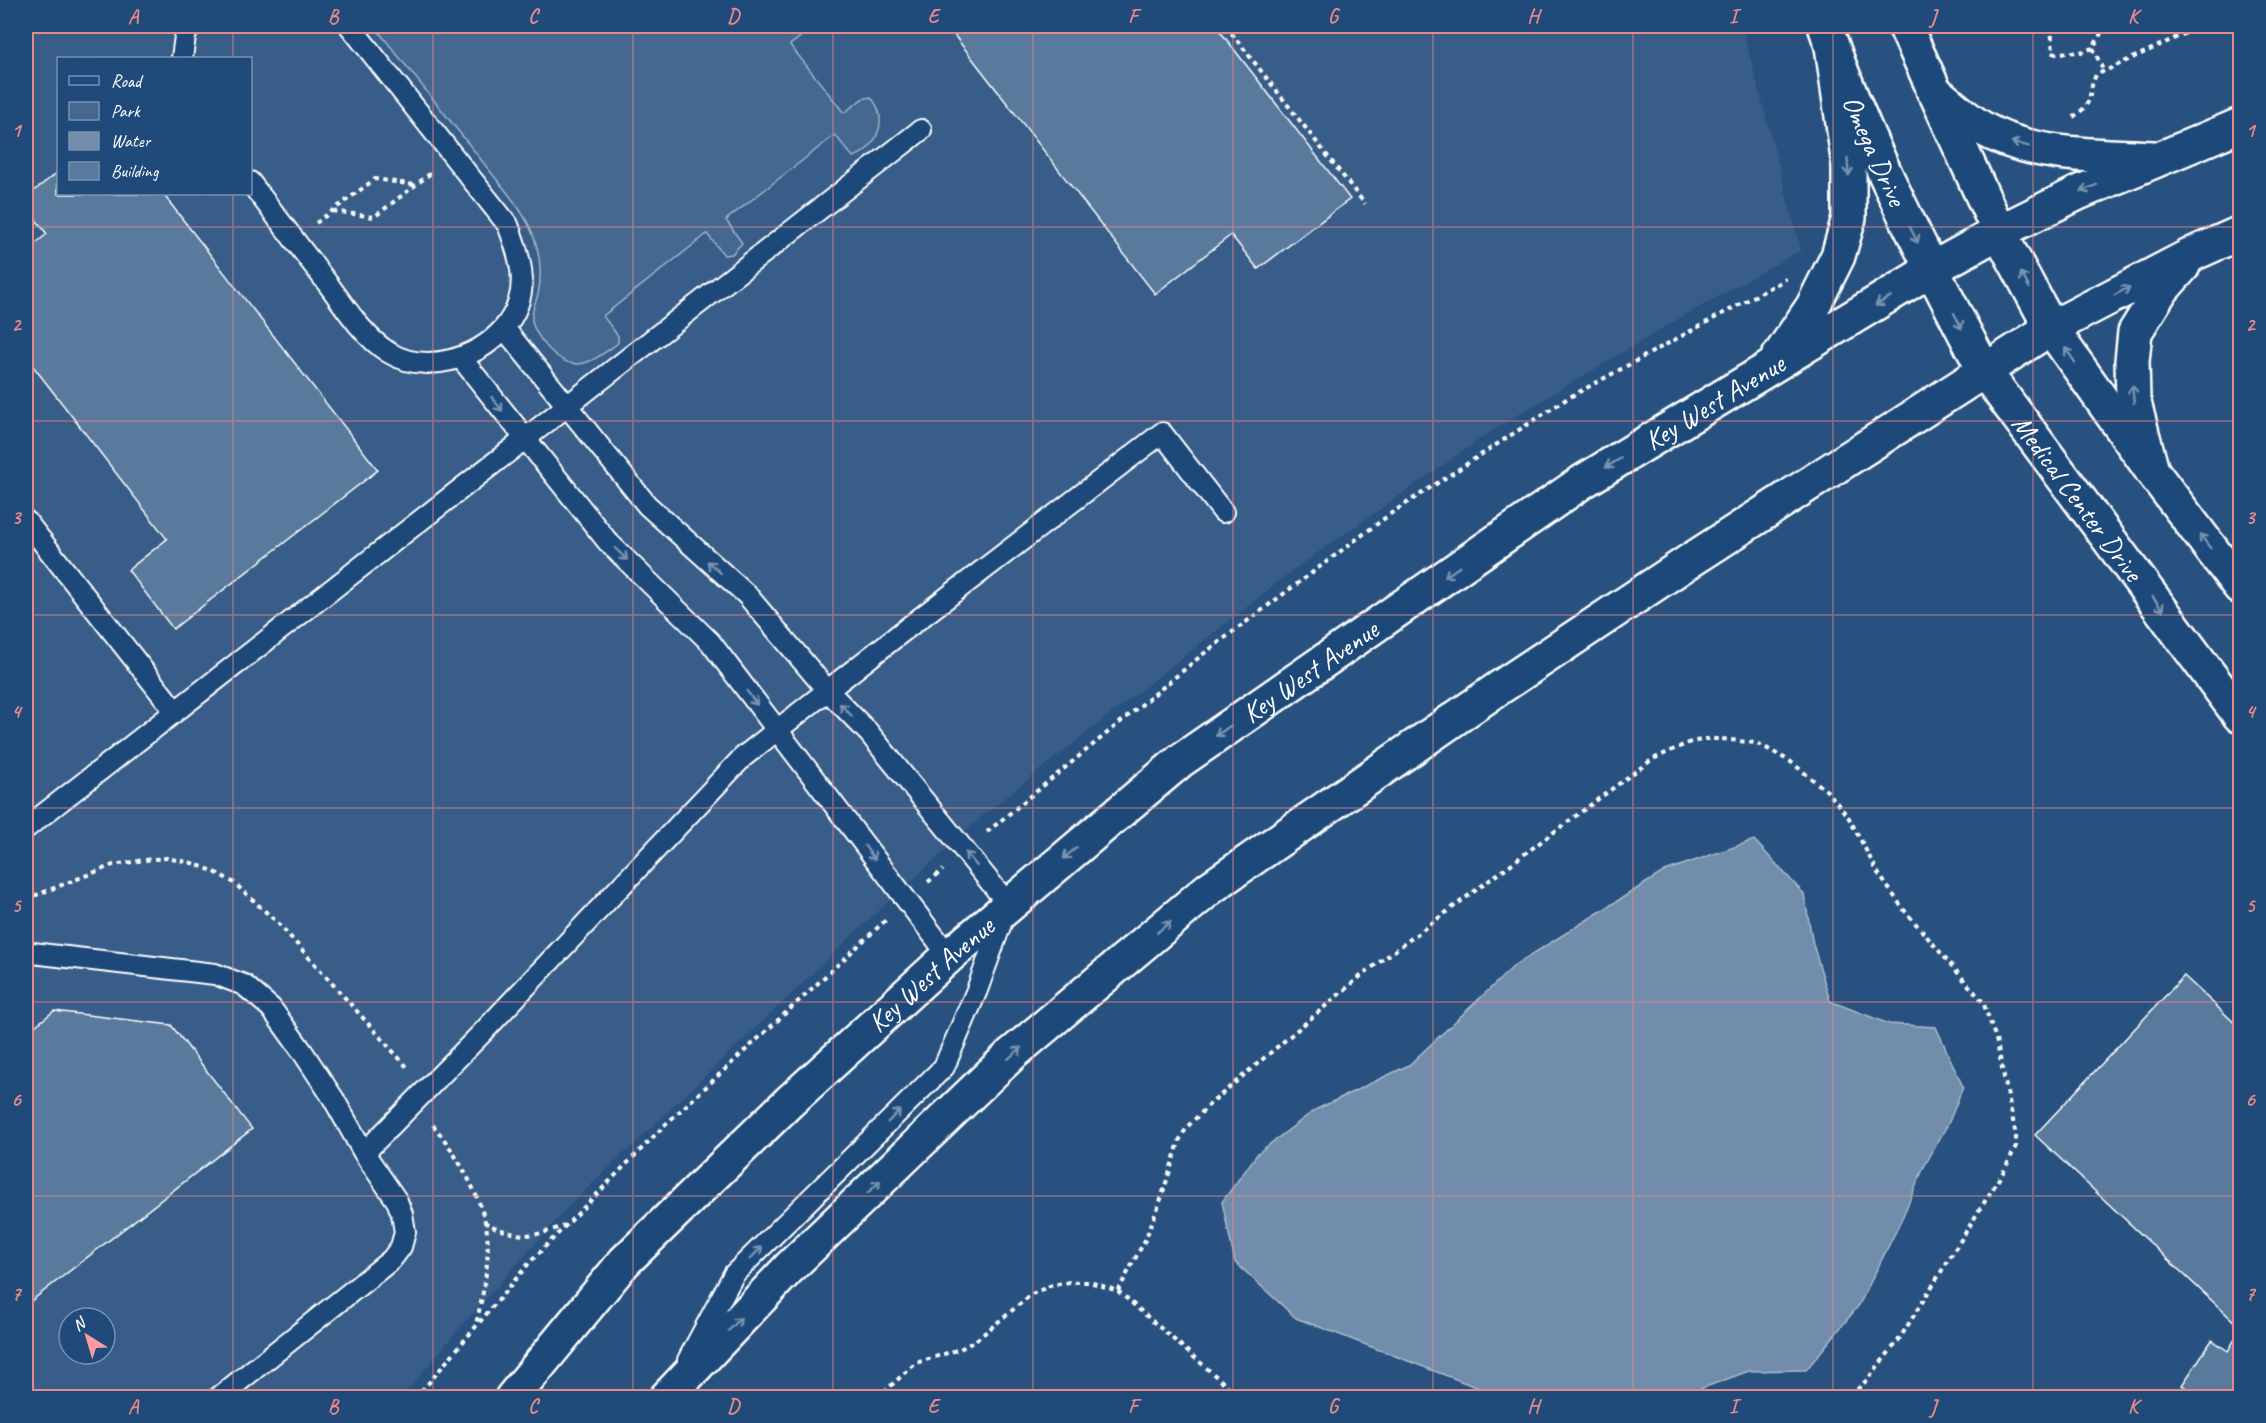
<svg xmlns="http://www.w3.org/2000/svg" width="2266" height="1423" font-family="Caveat,sans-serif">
  <rect width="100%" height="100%" fill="#28517f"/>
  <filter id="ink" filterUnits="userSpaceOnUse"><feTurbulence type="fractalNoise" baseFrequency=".0167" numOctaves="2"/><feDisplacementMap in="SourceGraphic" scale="12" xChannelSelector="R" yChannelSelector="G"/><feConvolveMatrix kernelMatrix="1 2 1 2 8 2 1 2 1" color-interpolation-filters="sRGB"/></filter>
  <g filter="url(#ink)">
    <path fill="#375d88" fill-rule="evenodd" d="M26,26H1742L1801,250L1680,318L1493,430L1296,568L988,811L875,914L572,1203L456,1332L402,1397H26ZM58,58H250V194H58ZM69,1318H105V1354H69Z"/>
    <path fill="#446890" stroke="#a2b4c8" stroke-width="1.5" d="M374,26H809L808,31L790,45L844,113L862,99L870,97C890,115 878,150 853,157L835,135L726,220L742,243L732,254L724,255L707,234L603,316L618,336V343C600,356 580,374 558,357C548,350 533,332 532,320C531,311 536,302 538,294C542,276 540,257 535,240C525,209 498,183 479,157C444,113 409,69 374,26Z"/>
    <path fill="#718dab" stroke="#aabbcd" stroke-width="1.5" d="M1754,840L1804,894L1813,944L1830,1001L1889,1024L1936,1027L1963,1087L1949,1122L1924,1167L1899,1225L1859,1305L1806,1370L1749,1371L1678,1397L1524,1398L1484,1390L1296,1318L1235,1262L1222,1202L1258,1153L1315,1110L1409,1065L1515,965L1665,871Z"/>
    <path fill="#5a7a9d" stroke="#fff" stroke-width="1.5" d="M947,26H1216L1350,199L1258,269L1231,235L1155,294Z
      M58,172V194H163L378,470L173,629L128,570L167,539L26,357V251L47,234L26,207V197Z
      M2184,976L2240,1028V1327L2035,1135Z
      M54,1011L171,1025L252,1129L26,1305V1033Z
      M2240,1330V1398H2200L2182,1385L2212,1340L2228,1351Z"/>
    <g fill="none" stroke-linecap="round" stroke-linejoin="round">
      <defs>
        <path id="service" d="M182,58L185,36L190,26
          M250,182C276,216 302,250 328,284C346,308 363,336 388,352C425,375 477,359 504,328C532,294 522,261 508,225L350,26
          M504,328L647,505L747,595L827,690L869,733L1008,904L977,990L944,1067L734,1274L688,1360
          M461,358L608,542L711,643L949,956
          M26,521L175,711
          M26,828L921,130
          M26,955L32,953L215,974L244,985L271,1008L302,1051L333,1098L364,1153L397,1201L402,1214L405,1232L401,1247L391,1260L218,1398
          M364,1153L483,1032L743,757L902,632L1162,433L1223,512"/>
        <g id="tertiary">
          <path d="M2051,328L2152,471L2240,587"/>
          <path id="s1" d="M1985,372L2240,716"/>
        </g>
        <g id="secondary">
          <path id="s2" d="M1825,26C1866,146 1926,259 1985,372"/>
          <path d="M1905,26L1999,232L2051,328"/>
        </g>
        <g id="primary">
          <path d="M1933,90C1952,105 1971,124 1993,134C2042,157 2100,155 2153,158"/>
          <path d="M1778,358L1813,306L1838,256L1849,218V166L1832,46"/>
          <path d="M2152,471L2133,399L2132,361L2135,332L2160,292L2183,266"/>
          <path id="s3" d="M512,1398L624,1262L789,1102L949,956L1180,761L1582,482L1932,269L1999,232L2078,193L2240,125"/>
          <path d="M666,1398L789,1268L1012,1054L1210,888L1499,688L1688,562L2051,328L2195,253L2240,233"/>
        </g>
      </defs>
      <use href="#service" stroke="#fff" stroke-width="24"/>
      <use href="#tertiary" stroke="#fff" stroke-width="38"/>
      <use href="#secondary" stroke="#fff" stroke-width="38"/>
      <use href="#primary" stroke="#fff" stroke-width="38"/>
      <path stroke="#fff" stroke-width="4" stroke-dasharray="4.5 4.5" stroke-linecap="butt" d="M1226,26L1365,204
        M2051,26L2053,53L2081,52L2093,48L2105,26
        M2093,48L2103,70
        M2073,117C2096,102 2086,95 2096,75L2201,26
        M333,211L374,217L431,173
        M316,223L375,179L415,185
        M987,832L1202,655L1393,512L1568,398L1786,279
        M928,882L943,870
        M26,899L113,865L144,860L167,858L192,863L213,871L233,882L277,922L407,1067
        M433,1125C455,1152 482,1196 487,1232C490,1262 483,1295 476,1324
        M484,1222C515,1238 533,1239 565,1225
        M1118,1291L1145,1240L1159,1205L1180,1139L1187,1127L1211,1103L1362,975L1636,771L1653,759L1688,743L1705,739H1722L1756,743L1770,750L1791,762L1827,791L1849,818L1878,873L1904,910L1983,1002L1996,1039L2016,1135V1146L2005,1169L1898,1341L1867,1380L1848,1398
        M416,1398L530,1262L666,1124L887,919
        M877,1398L916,1363L960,1349L975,1341L1032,1294L1052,1285L1070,1282H1090L1118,1291L1241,1398"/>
      <use href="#service" stroke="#1f4a7a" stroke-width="20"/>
      <use href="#tertiary" stroke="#1f4a7a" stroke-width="33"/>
      <use href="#secondary" stroke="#1f4a7a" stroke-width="33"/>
      <use href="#primary" stroke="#1f4a7a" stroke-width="33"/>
    </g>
    <defs><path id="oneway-shaft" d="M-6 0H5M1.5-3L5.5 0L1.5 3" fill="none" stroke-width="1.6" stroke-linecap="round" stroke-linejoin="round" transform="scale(1.5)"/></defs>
    <g stroke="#7992af">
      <use href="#oneway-shaft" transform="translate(2020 144) rotate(-165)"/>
      <use href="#oneway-shaft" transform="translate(1848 167) rotate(86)"/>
      <use href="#oneway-shaft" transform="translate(2089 188) rotate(157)"/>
      <use href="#oneway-shaft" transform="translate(1914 235) rotate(63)"/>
      <use href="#oneway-shaft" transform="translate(2025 280) rotate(-119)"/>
      <use href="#oneway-shaft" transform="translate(2122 291) rotate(-28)"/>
      <use href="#oneway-shaft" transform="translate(1883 301) rotate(149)"/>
      <use href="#oneway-shaft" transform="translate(1958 321) rotate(63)"/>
      <use href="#oneway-shaft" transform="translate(2070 355) rotate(-125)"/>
      <use href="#oneway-shaft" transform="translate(2133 394) rotate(-95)"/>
      <use href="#oneway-shaft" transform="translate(497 404) rotate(52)"/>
      <use href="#oneway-shaft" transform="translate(1613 463) rotate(149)"/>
      <use href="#oneway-shaft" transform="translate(2205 541) rotate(-127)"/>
      <use href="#oneway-shaft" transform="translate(621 554) rotate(44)"/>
      <use href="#oneway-shaft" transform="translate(714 567) rotate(-139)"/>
      <use href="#oneway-shaft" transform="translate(1452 572) rotate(145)"/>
      <use href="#oneway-shaft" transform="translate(2158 604) rotate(54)"/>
      <use href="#oneway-shaft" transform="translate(752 698) rotate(53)"/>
      <use href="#oneway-shaft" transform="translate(846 710) rotate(-134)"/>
      <use href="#oneway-shaft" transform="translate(1223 731) rotate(145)"/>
      <use href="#oneway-shaft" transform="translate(870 853) rotate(53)"/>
      <use href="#oneway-shaft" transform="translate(1070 853) rotate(140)"/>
      <use href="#oneway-shaft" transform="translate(971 859) rotate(-130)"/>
      <use href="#oneway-shaft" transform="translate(1164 927) rotate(-40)"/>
      <use href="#oneway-shaft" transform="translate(1015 1053) rotate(-41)"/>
      <use href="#oneway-shaft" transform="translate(894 1116) rotate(-45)"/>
      <use href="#oneway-shaft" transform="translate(874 1187) rotate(-44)"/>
      <use href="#oneway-shaft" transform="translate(756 1253) rotate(-45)"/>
      <use href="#oneway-shaft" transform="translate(735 1324) rotate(-46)"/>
    </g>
  </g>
  <path fill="none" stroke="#e88989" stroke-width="1.5" stroke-opacity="0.55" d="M233,26V58M433,26V1398M633,26V1398M833,26V1398M1033,26V1398M1233,26V1398M1433,26V1398M1633,26V1398M1833,26V1398M2033,26V1398M233,194V1398M26,227H2240M26,421H2240M26,615H2240M26,808H2240M26,1002H2240M26,1196H2240"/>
  <g text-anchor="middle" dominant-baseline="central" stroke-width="4.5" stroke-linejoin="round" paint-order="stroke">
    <g font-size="28" fill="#fff" stroke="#1f4a7a">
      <text stroke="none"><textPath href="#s2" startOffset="134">Omega Drive</textPath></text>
      <text stroke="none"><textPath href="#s3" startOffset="1569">Key West Avenue</textPath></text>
      <text stroke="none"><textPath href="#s1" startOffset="156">Medical Center Drive</textPath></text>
      <text stroke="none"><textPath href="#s3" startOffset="1083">Key West Avenue</textPath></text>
      <text stroke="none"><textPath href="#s3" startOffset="597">Key West Avenue</textPath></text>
    </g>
  </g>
  <rect width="2266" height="1423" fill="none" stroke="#1f4a7a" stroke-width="66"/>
  <rect x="57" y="57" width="195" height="138" fill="#1f4a7a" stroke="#7992af" stroke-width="1.5"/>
  <rect x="69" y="76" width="30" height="9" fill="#1f4a7a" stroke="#7992af" stroke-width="1.5"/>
  <text x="111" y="87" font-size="18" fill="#ffffff">Road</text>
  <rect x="69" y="102" width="30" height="18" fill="#446890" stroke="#7992af" stroke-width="1.5"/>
  <text x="111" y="117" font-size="18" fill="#ffffff">Park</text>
  <rect x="69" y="132" width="30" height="18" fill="#718dab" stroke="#7992af" stroke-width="1.5"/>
  <text x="111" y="147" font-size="18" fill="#ffffff">Water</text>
  <rect x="69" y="162" width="30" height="18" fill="#5a7a9d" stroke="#7992af" stroke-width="1.5"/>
  <text x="111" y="177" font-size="18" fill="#ffffff">Building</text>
  <g transform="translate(87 1336) rotate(323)"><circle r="28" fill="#1f4a7a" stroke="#7992af" stroke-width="1.5"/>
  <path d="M0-4.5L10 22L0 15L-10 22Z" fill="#ff9aa2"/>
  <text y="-9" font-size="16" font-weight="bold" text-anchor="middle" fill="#ffffff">N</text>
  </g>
  <rect x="33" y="33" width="2200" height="1357" fill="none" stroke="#e88989" stroke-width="2"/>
  <g font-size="20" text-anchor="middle" font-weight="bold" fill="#e88989">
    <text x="133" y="23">A</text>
    <text x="333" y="23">B</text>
    <text x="533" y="23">C</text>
    <text x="733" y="23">D</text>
    <text x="933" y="23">E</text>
    <text x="1133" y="23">F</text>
    <text x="1333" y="23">G</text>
    <text x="1533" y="23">H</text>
    <text x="1733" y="23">I</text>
    <text x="1933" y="23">J</text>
    <text x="2133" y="23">K</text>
    <text x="16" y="137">1</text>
    <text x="2250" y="137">1</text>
    <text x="16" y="331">2</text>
    <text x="2250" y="331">2</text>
    <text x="16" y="524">3</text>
    <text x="2250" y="524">3</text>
    <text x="16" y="718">4</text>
    <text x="2250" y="718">4</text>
    <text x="16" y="912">5</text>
    <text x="2250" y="912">5</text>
    <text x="16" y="1106">6</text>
    <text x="2250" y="1106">6</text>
    <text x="16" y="1300">7</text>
    <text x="2250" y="1300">7</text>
    <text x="133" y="1413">A</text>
    <text x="333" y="1413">B</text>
    <text x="533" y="1413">C</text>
    <text x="733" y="1413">D</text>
    <text x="933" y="1413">E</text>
    <text x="1133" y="1413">F</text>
    <text x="1333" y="1413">G</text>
    <text x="1533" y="1413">H</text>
    <text x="1733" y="1413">I</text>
    <text x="1933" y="1413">J</text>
    <text x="2133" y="1413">K</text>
  </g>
</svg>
